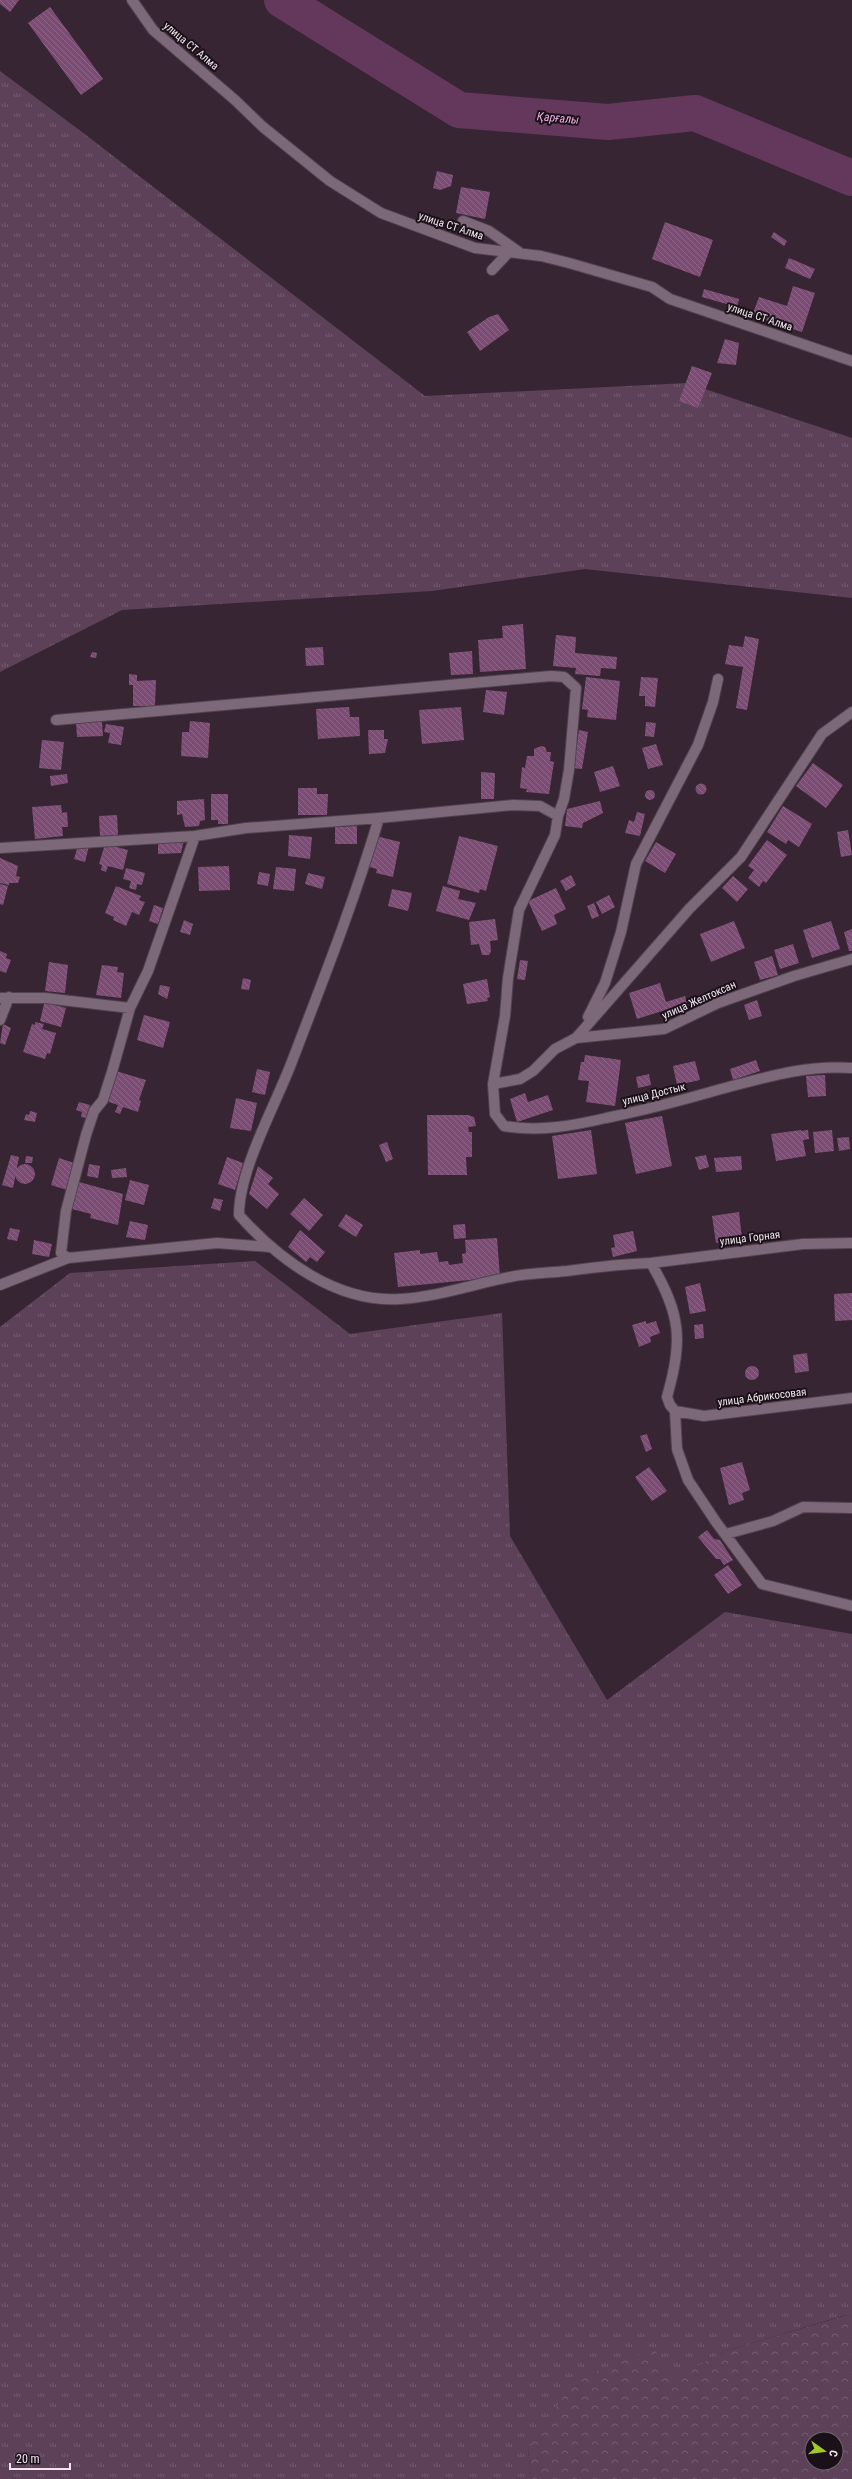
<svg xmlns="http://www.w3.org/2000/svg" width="852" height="2479" font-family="'Roboto Condensed',sans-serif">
  <defs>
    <pattern id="grass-tufts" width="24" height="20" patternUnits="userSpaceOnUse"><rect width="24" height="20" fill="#5d4158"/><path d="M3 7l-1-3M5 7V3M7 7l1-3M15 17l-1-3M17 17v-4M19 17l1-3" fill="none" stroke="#755c70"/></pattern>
    <pattern id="forest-crowns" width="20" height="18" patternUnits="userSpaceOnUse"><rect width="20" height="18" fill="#5d4158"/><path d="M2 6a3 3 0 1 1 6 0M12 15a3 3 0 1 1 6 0" fill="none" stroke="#755c70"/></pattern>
    <pattern id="building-back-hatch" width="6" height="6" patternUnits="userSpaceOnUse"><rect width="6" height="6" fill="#7c4d74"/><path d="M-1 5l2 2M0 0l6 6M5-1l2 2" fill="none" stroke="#8f6688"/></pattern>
  </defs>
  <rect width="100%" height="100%" fill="#382534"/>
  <path fill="url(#grass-tufts)" d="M0,71L82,132L425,396L687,383L852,438V598L585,569L432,591L122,610L0,672Z
    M255,1261L350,1334L502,1313L510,1536L607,1700L725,1612L852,1634V2317L846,2315L725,2351L671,2381L528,2449L531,2479H0V1327L70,1273Z"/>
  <path fill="url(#forest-crowns)" fill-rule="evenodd" d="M847,2315L852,2317V2479H531L528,2449L574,2380L654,2348L671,2380L725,2351ZM812,2439H836V2463H812Z"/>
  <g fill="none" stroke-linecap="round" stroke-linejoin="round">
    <path stroke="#64375d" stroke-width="36" d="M282,0L459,110L608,122L695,113L852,178"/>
  </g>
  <path fill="url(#building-back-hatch)" d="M0,0H19L10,12L0,4Z
    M50,7L103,79L81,95L28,23Z
    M437,171L453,175L451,186L440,190L433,188Z
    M461,187L490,192L485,219L456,213Z
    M665,222L713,240L700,277L652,259Z
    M774,232L787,241L784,246L771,237Z
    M789,258L815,269L810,279L785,268Z
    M793,286L815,293L802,332L752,316L759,297L787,306Z
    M704,289L739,299L737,307L702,297Z
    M498,314L509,330L480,351L467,332L489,317Z
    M725,339L739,343L736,365L717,363Z
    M692,366L712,373L698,408L679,401Z
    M523,624L526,669L480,672L478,640L503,638L502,626Z
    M556,635L576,637L575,653L617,657L616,669L601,668L600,676L575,674L576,668L553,666Z
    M745,636L759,639L747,710L736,708L743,667L725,664L729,645L743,647Z
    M323,647L324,665L306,666L305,648Z
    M472,651L473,674L451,675L449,653Z
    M92,652L97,653L96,658L90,657Z
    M129,674L137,675V681L156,680L155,706H133V685H129Z
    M586,677L620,681L616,720L587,717L588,710L582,709Z
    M641,677L658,678L655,707L645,706V696H639Z
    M486,690L507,692L504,715L483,712Z
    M349,707L350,717H359L360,736L318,739L316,709Z
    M461,707L464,740L422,744L419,710Z
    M102,721L103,736L77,737L76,723Z
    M190,721L210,723L208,758L181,756L182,732H189Z
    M646,722L656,723L654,737L645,736Z
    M106,724L124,727L121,745L108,743L110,733L104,732Z
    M368,730H384V739H388L385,753L369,754Z
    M579,730L588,732L582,769L573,768Z
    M42,740L64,742L61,770L39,768Z
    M656,744L663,765L648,769L642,748Z
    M541,746L545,747L547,752H551L550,761L554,762L549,794L526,792L527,789L520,788L522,767L525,768L527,756H534V749Z
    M813,763L843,785L826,808L796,786Z
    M613,766L620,786L600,792L594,772Z
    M481,772L495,773L494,799H481Z
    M67,774L68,783L51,786L50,776Z
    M695.5 789a5.5 5.5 0 1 1 11 0a5.5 5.5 0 1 1-11 0Z
    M298,788H317V794H328L327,815H298Z
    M645 795a5 5 0 1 1 10 0a5 5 0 1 1-10 0Z
    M211,794H228V824H218V820H211Z
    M204,799L205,820L200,821L199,826L185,827L182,814L177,815V801Z
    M600,801L603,813L583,823L582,828L565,826L567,809Z
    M61,805L62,813L67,812L68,827H62L63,836L35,839L32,807Z
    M783,806L812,824L799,847L788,840L786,844L767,832Z
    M637,812L645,814L640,836L625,833L629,820L634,822Z
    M117,815L118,835L100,836L99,816Z
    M357,826V844H335V827Z
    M848,830L852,855L841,857L837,832Z
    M289,835L312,837L310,859L288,856Z
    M376,836L400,842L393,877L376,873L377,869L369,867Z
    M459,836L498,846L486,891L480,889L479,893L447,884Z
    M184,840L181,853L158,854V842Z
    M767,840L787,855L766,883L763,881L759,887L748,878L754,870L748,866Z
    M656,842L676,854L665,873L645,861Z
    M105,844L128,850L123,870L108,866L106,872L101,870L102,865L99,864Z
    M80,846H89L85,862L74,859L77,849Z
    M0,858L18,866L16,876L20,877L18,883H9V885L0,883Z
    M229,866L230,890L199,891L198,867Z
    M276,867L296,869L294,891L273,889Z
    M126,868L145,873L142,885L137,884L136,890L129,888L131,881L123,879Z
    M259,872L270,874L268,886L257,884Z
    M308,873L325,877L322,889L305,884Z
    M571,875L576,885L566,891L560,881Z
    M733,876L748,889L737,902L722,888Z
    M0,884L8,886L3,905L0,904Z
    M116,886L141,896L139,900L145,902L139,915L132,912L126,926L113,920L114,917L105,913Z
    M443,886L460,891L458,899L476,903L469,920L436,911Z
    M556,888L566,909L554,915L557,924L542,931L528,901Z
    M392,889L412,893L408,911L388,906Z
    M609,895L615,907L602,914L596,902Z
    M594,903L599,916L592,919L587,906Z
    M154,905L163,908L158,924L149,921Z
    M495,919L498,940L490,941L491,951L489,955H482L479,944L471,945L469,922Z
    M184,920L193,924L190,935L180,932Z
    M734,921L745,948L711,962L700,934Z
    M831,921L840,949L812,958L803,930Z
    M852,929V951H849L844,932Z
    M793,944L799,963L780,969L774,950Z
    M0,951L7,954L6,958L11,960L6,973L0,971Z
    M772,956L778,975L760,980L754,962Z
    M520,960L528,961L525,980L517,979Z
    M49,962L68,965L65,993L45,991Z
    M102,965L118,967L117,972L124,973L121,998L96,995Z
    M243,978L251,980L249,990L241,989Z
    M487,979L490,997L487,998L488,1001L467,1004L463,984Z
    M660,983L666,1002L685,996L687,1003L637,1019L629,993Z
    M160,985L170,987L167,999L158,994Z
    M757,1000L762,1016L749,1020L744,1005Z
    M48,1003L66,1008L61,1027L40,1021L44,1004Z
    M144,1015L170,1022L163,1048L137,1040Z
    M35,1022L44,1024L42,1029L56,1033L50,1054L47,1053L45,1059L23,1052L32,1024L35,1025Z
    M3,1024L11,1028L5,1045L0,1043Z
    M585,1055L621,1060L615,1106L586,1102L589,1081L578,1080L581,1062H584Z
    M756,1060L760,1071L733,1080L730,1069Z
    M695,1061L700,1080L677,1085L673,1066Z
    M257,1069L270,1072L265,1095L252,1092Z
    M116,1071L146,1080L139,1100L141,1101L138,1112L123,1107L120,1114L115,1112L118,1105L106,1101Z
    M649,1074L651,1085L638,1088L636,1077Z
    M825,1075L826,1096L808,1097L806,1076Z
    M525,1093L528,1102L548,1095L553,1110L517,1122L510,1099Z
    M236,1098L257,1103L251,1131L230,1128Z
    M79,1102L90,1105L86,1118L81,1117L82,1112L76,1110Z
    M30,1111L37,1113L35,1122L24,1120L26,1114L29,1115Z
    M427,1115H468L474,1117L476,1126L468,1127L469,1132H472V1157H466L467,1175H428Z
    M662,1116L672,1166L636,1174L625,1123Z
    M591,1130L597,1174L558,1179L552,1136Z
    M801,1130V1131L808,1130L809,1139L803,1140L806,1156L776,1161L771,1134Z
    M832,1130L834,1151L815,1153L813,1132Z
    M849,1137L850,1149L839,1151L837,1138Z
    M387,1142L393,1159L386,1162L379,1145Z
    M11,1155L19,1157L13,1188L2,1185Z
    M706,1155L709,1167L699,1170L695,1157Z
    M26,1156L33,1157L32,1163H25Z
    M741,1156L742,1170L716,1172L714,1158Z
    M227,1157L243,1163L235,1190L218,1184Z
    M59,1158L74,1163L67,1190L51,1185Z
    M15 1174a10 10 0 1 1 20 0a10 10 0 1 1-20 0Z
    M89,1164L100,1166L98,1178L87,1176Z
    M258,1166L273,1178L268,1184L279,1194L267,1209L249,1194Z
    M126,1168L127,1177L112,1178L111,1170Z
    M130,1180L149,1185L144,1205L125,1200Z
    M79,1182L123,1194L118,1225L90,1218L91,1214L72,1209Z
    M214,1198L223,1200L220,1211L211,1208Z
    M304,1198L323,1215L309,1231L290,1214Z
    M739,1212L742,1239L716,1243L712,1216Z
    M346,1214L363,1225L356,1237L338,1226Z
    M130,1221L148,1225L145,1240L126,1237Z
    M465,1224L466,1238L454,1239L453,1225Z
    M10,1228L20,1230L17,1241L7,1239Z
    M300,1230L325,1252L317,1262L310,1257L306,1262L288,1247Z
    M633,1231L637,1251L613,1257L611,1248L615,1247L613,1235Z
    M497,1238L500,1277L398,1287L394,1253L420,1250V1254L437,1252L439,1262L448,1261L449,1265L463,1263L462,1254L466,1253L465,1240Z
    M34,1240L52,1244L49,1257L32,1254Z
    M700,1283L706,1311L690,1314L685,1287Z
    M852,1293V1320L835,1321L834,1294Z
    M646,1321V1324L656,1321L660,1333L650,1337L651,1342L639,1347L632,1325Z
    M703,1324L704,1338L695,1339L694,1325Z
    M807,1353L809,1371L795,1373L793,1355Z
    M745 1373a7 7 0 1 1 14 0a7 7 0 1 1-14 0Z
    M647,1434L652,1449L646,1452L640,1436Z
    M742,1462L750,1490L742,1493L744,1500L729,1505L720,1468Z
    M649,1467L667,1491L652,1501L635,1477Z
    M707,1530L714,1539L720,1540L733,1560L724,1565L720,1559H716L698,1537Z
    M728,1565L742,1585L728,1594L714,1575Z"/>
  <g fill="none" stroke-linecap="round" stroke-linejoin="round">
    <defs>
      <path id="minor" d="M132,0L153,30L235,100L263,127L330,181L381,213L475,248L541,256L569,263L652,287L670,299L852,361
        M463,221L489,231L519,252
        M492,270L508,253
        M56,720L551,676L564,677L576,688L569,770L564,799L558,816L555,835L519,910L508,978L505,1016L493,1084L495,1114L504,1126C538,1132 572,1126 606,1118C645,1110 683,1100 721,1089C767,1077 804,1065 852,1068
        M379,818C354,902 322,983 291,1064C274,1108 239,1170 239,1215C279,1260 337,1303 400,1299C437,1297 474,1284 510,1277C528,1273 548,1273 567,1271C596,1267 622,1264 651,1263C681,1315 683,1339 667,1397L670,1405L675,1411L677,1449L688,1480L716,1522L762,1584L852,1606
        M0,848L195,836L246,828L379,818L513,805L540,806L558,816
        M0,998H45L130,1008L148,971L195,836
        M130,1008L112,1072L103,1100L94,1111L86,1135L66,1211L61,1253L68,1258L217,1243L270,1247
        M588,1017L605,983L621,932L636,864L698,745L713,702L718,679
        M0,1020L9,997
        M576,1038L690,908L741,857L822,734L852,712
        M493,1084L520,1079L533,1071L555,1049L576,1038L664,1029L718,1003L794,976L852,959
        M651,1263L803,1244L852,1243
        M0,1285L68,1258
        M675,1411L704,1416L852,1398
        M726,1534L773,1521L803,1507L852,1508"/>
    </defs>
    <use href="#minor" stroke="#51424f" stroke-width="12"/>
    <use href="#minor" stroke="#7d6879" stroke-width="10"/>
  </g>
  <g text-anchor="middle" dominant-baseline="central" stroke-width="4" stroke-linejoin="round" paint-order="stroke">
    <g font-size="11" fill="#f2e5ef" stroke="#1a1118">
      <text transform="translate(191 46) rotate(40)">улица СТ Алма</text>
      <text transform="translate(451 226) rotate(18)">улица СТ Алма</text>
      <text transform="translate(760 317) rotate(18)">улица СТ Алма</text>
      <text transform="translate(699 1000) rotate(-24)">улица Желтоксан</text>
      <text transform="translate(654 1094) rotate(-14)">улица Достык</text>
      <text transform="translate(750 1238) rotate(-7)">улица Горная</text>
      <text transform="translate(762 1397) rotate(-7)">улица Абрикосовая</text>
    </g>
    <g font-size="12" font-style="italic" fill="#f4ace8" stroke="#1a1118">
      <text transform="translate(558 118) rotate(5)">Қарғалы</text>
    </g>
  </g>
  <g transform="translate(824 2451) rotate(104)"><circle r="19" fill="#1a1118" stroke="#70666e"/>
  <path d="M0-3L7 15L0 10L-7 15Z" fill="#a2c928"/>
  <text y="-6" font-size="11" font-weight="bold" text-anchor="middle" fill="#f2e5ef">С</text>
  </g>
  <path d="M10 2463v6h60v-6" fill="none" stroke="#f2e5ef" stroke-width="2"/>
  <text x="16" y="2463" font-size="12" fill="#f2e5ef" stroke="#1a1118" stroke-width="3" paint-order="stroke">20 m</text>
</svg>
